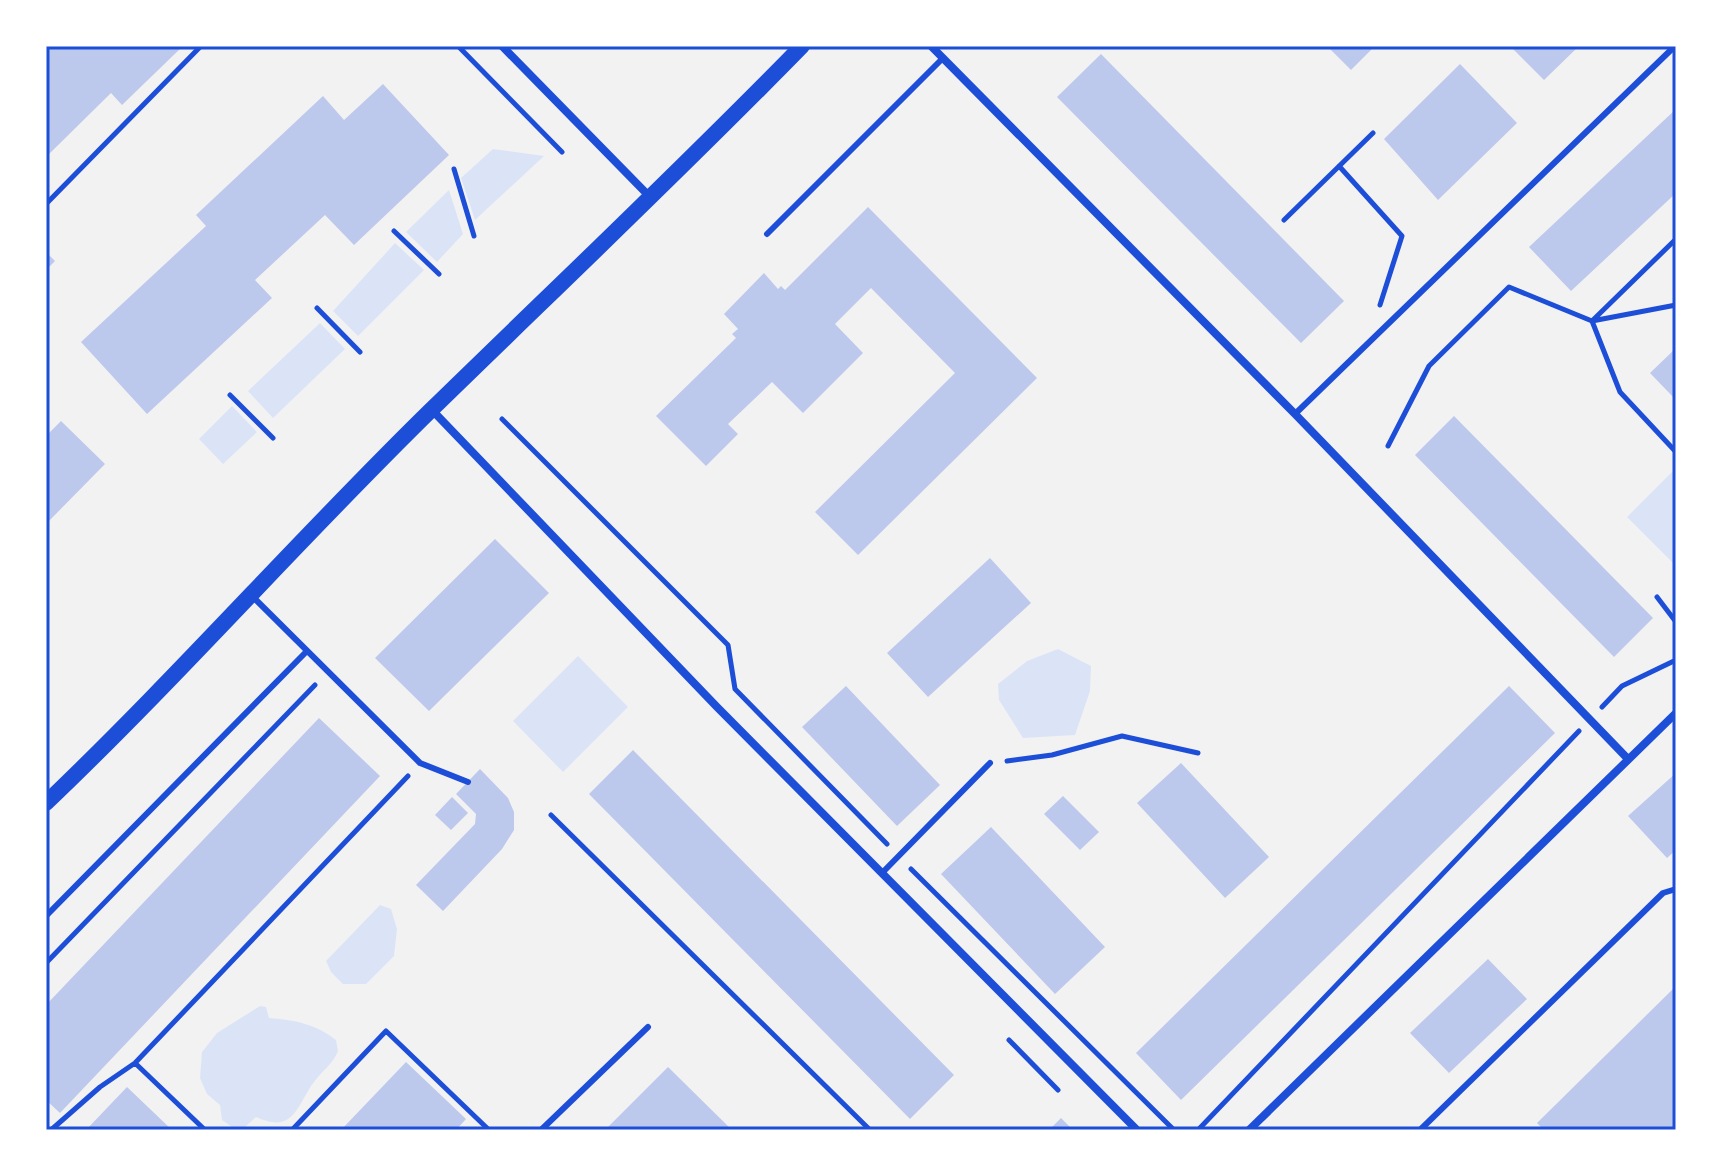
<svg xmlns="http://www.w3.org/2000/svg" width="1722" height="1176" font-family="'Work Sans',sans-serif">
  <rect width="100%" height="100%" fill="#f2f2f2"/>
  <path fill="#dbe4f7" d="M493,149L544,156L475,220L461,178Z
    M449,190L463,234L437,262L406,232Z
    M395,243L424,270L358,336L333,311Z
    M320,323L345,349L273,418L248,391Z
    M232,406L257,432L223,464L199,439Z
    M1672,472L1676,476V566L1627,517Z
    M1058,649L1091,666L1090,691L1075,735L1023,738L999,700L998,684L1027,661Z
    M578,656L628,707L563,772L513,721Z
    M380,905L391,909L397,929L394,956L366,984H343L331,972L326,961Z
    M260,1006L266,1007L269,1018C294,1020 316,1024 336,1040L338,1051C333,1064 322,1071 314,1082C297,1104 295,1135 256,1117L244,1128L235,1129L222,1120L220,1105L207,1094L200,1078L202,1052L217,1033Z"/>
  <path fill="#bdc9ec" d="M46,46H183L122,105L111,93L46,157Z
    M1327,46H1375L1351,70Z
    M1510,46H1579L1544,80Z
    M1101,54L1344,301L1301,343L1057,97Z
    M1460,64L1517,123L1438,200L1384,139Z
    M383,84L449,155L354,245L325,215L255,280L272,298L147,414L81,342L206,226L196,215L323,96L344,120Z
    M1676,109V193L1571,291L1529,247Z
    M868,207L1037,378L858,555L815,512L955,373L871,288L835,324L863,353L803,413L772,382L728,424L738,434L706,466L656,416L736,338L732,334L738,329L724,314L764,273L778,289L781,286L785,290Z
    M46,252L55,261L46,270Z
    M1676,348V400L1650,373Z
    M1454,416L1653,618L1614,657L1415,455Z
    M61,421L105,464L46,524V436Z
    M495,539L549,593L429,711L375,658Z
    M990,558L1031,603L928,697L887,653Z
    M846,686L940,785L897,826L802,727Z
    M1509,686L1555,733L1181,1100L1136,1053Z
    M319,718L380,776L60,1113L46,1100V1005Z
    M633,750L954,1075L910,1119L589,794Z
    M1181,763L1269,857L1225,898L1137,803Z
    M480,769L508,798L514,812V830L502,849L443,911L416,885L475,824L476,814L456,794Z
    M1676,773V850L1667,858L1628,816Z
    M1063,796L1099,832L1080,850L1044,814Z
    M452,797L468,813L451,830L435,815Z
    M991,827L1105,947L1055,994L941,874Z
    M1488,959L1527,999L1449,1073L1410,1033Z
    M1676,986V1130H1544L1537,1123Z
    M406,1062L466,1119L456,1130H341Z
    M668,1067L732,1130H605Z
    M127,1087L172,1130H86Z
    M1061,1118L1073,1130H1049Z"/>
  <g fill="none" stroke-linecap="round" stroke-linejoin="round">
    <path stroke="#1d4ed8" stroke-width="5" d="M458,46L562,152
      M1339,166L1402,236L1380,305
      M454,169L474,236
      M46,204L201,46
      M1284,220L1373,133
      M394,231L439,274
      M1676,239L1592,321L1620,392L1676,452
      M317,308L360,352
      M230,395L273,438
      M502,419L728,645L735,689L887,844
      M1388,446L1429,366L1509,287L1592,321L1676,305
      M1657,597L1676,622
      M1602,707L1622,686L1676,660
      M1007,761L1052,755L1122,736L1198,753
      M551,815L870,1130
      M911,869L1174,1130
      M46,963L315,685
      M1009,1040L1058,1090
      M135,1063L205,1130
      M51,1130L100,1087L135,1063L408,776
      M292,1130L386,1031L489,1130
      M1198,1130L1579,731"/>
    <path stroke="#1d4ed8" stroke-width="6" d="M767,234L943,58
      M1295,414L1675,46
      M252,596L420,763L468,782
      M882,873L990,763
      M46,916L306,652
      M541,1130L648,1027
      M1420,1130L1663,893L1676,889"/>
    <path stroke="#1d4ed8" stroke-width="8" d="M502,46L650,197
      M931,46L1295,414L1628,759
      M432,410L717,707L1137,1130
      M1249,1130L1676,713"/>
    <path stroke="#1d4ed8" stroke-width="16" d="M46,803C179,676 300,538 431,410C555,289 681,170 802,46"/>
  </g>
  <rect width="1722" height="1176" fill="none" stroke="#ffffff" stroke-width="96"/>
  <rect x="48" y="48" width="1626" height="1080" fill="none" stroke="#1d4ed8" stroke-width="3"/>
</svg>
